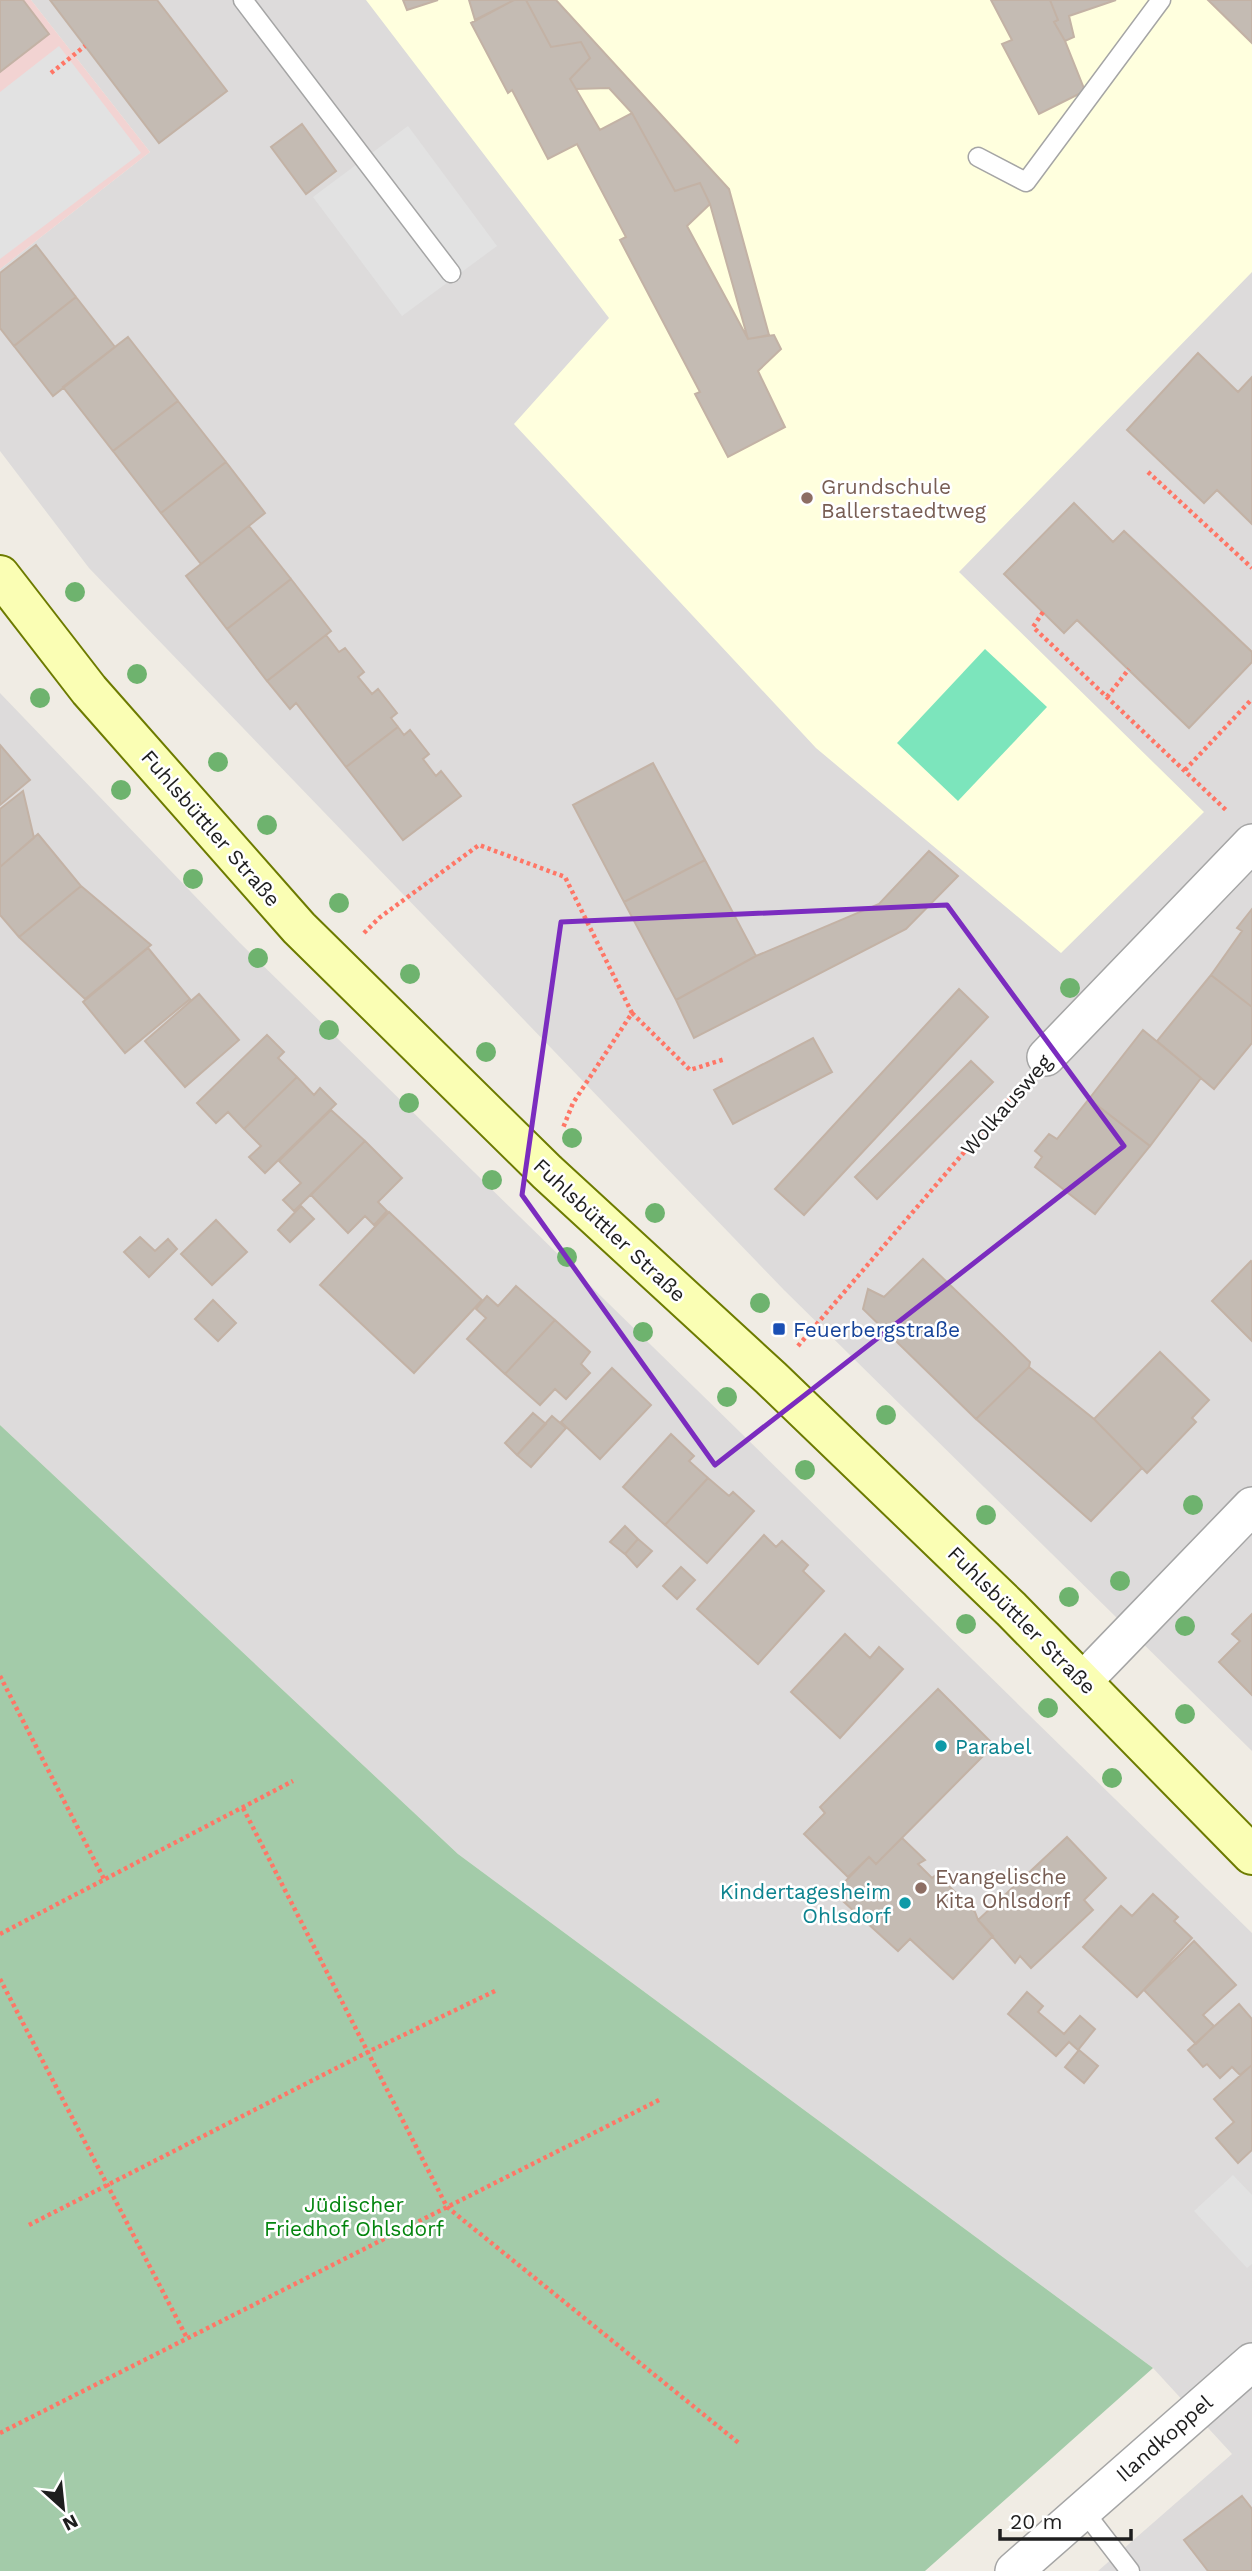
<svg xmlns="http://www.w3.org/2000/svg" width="1252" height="2571" font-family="'Work Sans',sans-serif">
  <rect width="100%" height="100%" fill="#f0ece4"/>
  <path fill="#dddbdb" d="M31,0H1252V1751L784,1290L89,568L0,451V269L150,152Z
    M0,693L240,943L1252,1933V2571H1098L1232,2454L1153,2368L458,1854L0,1425Z"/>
  <path fill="#f2d3d2" d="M0,0H31L150,152L0,269Z"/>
  <path fill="#ffffde" d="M366,0H1252V272L959,572L1204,812L1061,953L816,748L514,424L609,318Z"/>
  <path fill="#a3cba9" d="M0,1425L458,1854L1153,2368L925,2571H0Z"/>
  <path fill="#7ce5bc" d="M985,649L1047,707L958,801L897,743Z"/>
  <path fill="#e2e2e2" d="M59,46L141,153L0,259V92Z
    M408,126L497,246L402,316L313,197Z
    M1233,2175L1252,2195V2264L1247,2268L1194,2211Z"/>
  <path fill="#c4bbb3" stroke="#c3b2a5" stroke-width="2" d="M0,0H23L49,34L0,72Z
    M50,0H157L227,91L159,143Z
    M403,0H438L407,10Z
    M469,0H514L475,20Z
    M514,0H526L551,47L581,42L590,58L570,79L600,130L632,113L675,191L700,183L710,204L687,226L748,339L774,335L781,349L758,371L785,427L728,457L695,394L700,392L620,240L626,237L577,144L548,159L512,90L508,93L471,23Z
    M526,0H556L729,189L769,335L748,339L710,204L700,183L675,191L632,113L609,88L576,89L570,79L590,58L581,42L551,47Z
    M991,0H1050L1058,20L1054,22L1065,41L1085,91L1039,114L1002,44L1012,40Z
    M1050,0H1116L1069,16L1074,37L1065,41L1054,22L1058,20Z
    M1208,0H1252V43Z
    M302,124L336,171L306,194L271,147Z
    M36,245L76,297L14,346L0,328V273Z
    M76,297L115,347L53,396L14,346Z
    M128,337L178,401L113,451L63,387Z
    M1198,353L1238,392L1252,377V524L1217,490L1204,503L1127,430Z
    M178,401L226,462L161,513L113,451Z
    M226,462L265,513L201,564L161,513Z
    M1074,503L1113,542L1124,531L1252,652V662L1189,728L1077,620L1064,633L1004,574Z
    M249,526L291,579L227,629L186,576Z
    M291,579L331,631L267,681L227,629Z
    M326,635L339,652L345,648L364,672L358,677L372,694L378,689L397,713L391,718L398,727L346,767L296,703L290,709L267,681Z
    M398,727L404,735L410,730L429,754L423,759L436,776L441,771L461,796L403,840L346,767Z
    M0,745L30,780L0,805Z
    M653,763L705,860L624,902L573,805Z
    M23,791L34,838L0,867V809Z
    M38,834L81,886L19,937L0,915V867Z
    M929,851L958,876L906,929L694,1038L676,1000L756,956L879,904Z
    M705,860L756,956L676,1000L624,902Z
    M81,886L151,945L85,999L19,937Z
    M1252,909V1007L1211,975L1242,931L1237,928Z
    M148,948L190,999L125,1053L83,1002Z
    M1211,975L1252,1007V1043L1214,1089L1157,1041Z
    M959,989L988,1017L804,1215L775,1189Z
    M199,994L239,1040L185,1087L145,1041Z
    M1143,1030L1201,1078L1150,1146L1089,1099Z
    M267,1035L284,1052L278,1058L297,1077L244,1129L228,1112L216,1123L197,1103Z
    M813,1038L832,1072L733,1124L714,1090Z
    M971,1061L993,1082L877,1199L855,1177Z
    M297,1077L314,1095L320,1088L336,1104L265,1173L249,1157L261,1146L244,1129Z
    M1089,1099L1150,1146L1095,1214L1035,1167L1042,1157L1035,1151L1049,1134L1057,1139Z
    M331,1110L365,1141L294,1211L283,1200L301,1183L279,1161Z
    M365,1141L402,1178L378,1202L387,1211L374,1225L365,1216L348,1233L311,1195Z
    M301,1206L314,1219L290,1242L278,1230Z
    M389,1212L482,1300L414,1373L320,1285Z
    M216,1220L247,1252L212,1285L181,1254Z
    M140,1237L155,1251L168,1239L177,1249L149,1277L124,1252Z
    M923,1259L1030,1362L1029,1367L976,1419L863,1309L868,1289L884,1297Z
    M1251,1261L1252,1262V1341L1212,1301Z
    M516,1286L555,1320L505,1374L467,1339L486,1318L476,1309L487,1296L498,1306Z
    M213,1300L236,1323L218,1341L195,1319Z
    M555,1320L590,1352L581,1364L590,1373L566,1399L555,1389L540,1405L505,1374Z
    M1160,1352L1209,1400L1192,1418L1196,1422L1147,1473L1094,1419Z
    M1029,1367L1094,1419L1142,1468L1091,1521L976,1419Z
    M612,1368L651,1405L600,1459L561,1422Z
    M533,1413L546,1424L517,1455L505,1443Z
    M552,1416L566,1428L531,1467L517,1455Z
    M671,1434L694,1456L689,1461L708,1478L665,1525L623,1487Z
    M708,1478L729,1496L733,1492L754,1511L707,1563L665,1525Z
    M625,1526L638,1539L625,1554L610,1542Z
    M764,1535L776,1547L782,1541L808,1565L803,1571L824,1591L758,1664L697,1609Z
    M638,1539L652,1551L637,1567L625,1554Z
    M681,1567L695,1580L677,1599L663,1586Z
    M1252,1614V1695L1219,1662L1240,1641L1232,1634Z
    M845,1634L870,1658L879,1647L903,1669L840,1738L791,1692Z
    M938,1689L994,1745L876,1864L869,1857L848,1877L804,1834L825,1813L820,1807Z
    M1067,1837L1106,1878L1084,1900L1093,1910L1031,1968L1020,1956L1015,1963L978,1920Z
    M902,1838L925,1860L918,1864L932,1878L937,1874L975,1912L978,1920L993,1936L953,1979L910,1939L898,1951L834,1893L869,1857L876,1864Z
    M1153,1894L1178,1917L1174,1921L1192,1938L1137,1997L1083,1947L1121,1906L1132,1916Z
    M1194,1941L1236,1985L1203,2015L1214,2026L1196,2044L1144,1990Z
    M1027,1992L1043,2006L1038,2012L1064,2034L1080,2016L1095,2029L1078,2050L1069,2042L1056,2056L1008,2014Z
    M1239,2004L1252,2019V2065L1240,2075L1232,2067L1220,2078L1207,2064L1203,2067L1188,2050Z
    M1079,2050L1098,2066L1084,2083L1065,2067Z
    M1252,2065V2150L1238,2163L1216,2138L1234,2122L1214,2099Z
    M1242,2496L1252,2509V2571H1208L1184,2540Z"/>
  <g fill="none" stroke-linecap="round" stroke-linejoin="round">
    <defs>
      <path id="lane" d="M243,0L451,273
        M978,157L1026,182L1161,0
        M1083,2510L1130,2571"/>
      <path id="street" d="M1046,1057L1252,843
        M1084,1680L1252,1506
        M1014,2571L1252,2362"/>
      <path id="secondary" d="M0,575L89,690L299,928L547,1172L771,1378L1011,1609L1252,1855"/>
    </defs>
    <use href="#lane" stroke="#a5a5a5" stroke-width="21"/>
    <use href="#street" stroke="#a5a5a5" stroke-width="40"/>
    <use href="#secondary" stroke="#6d7b00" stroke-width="42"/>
    <path stroke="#ff7666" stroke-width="4.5" stroke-dasharray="3.5 3.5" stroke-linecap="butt" d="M51,73L85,46
      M1148,472L1252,568
      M1043,612L1033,627L1228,812
      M1107,697L1129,669
      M1185,770L1252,699
      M364,933L379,918L479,845L565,877L632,1013L573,1103L563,1128
      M632,1013L690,1070L725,1059
      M798,1346L1020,1087
      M0,1676L104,1879
      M243,1808L447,2207L740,2444
      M0,1934L293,1781
      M0,1979L187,2338
      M29,2225L368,2052L495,1991
      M0,2433L659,2100"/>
    <use href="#lane" stroke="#fff" stroke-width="18"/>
    <use href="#street" stroke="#fff" stroke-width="37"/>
    <use href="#secondary" stroke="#fafeb4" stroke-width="38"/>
  </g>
  <g fill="#6eb36e">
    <circle cx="75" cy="592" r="10"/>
    <circle cx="137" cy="674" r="10"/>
    <circle cx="40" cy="698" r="10"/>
    <circle cx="218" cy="762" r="10"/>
    <circle cx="121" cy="790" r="10"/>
    <circle cx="267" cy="825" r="10"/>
    <circle cx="193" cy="879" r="10"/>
    <circle cx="339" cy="903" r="10"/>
    <circle cx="258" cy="958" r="10"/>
    <circle cx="410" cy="974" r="10"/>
    <circle cx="1070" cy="988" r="10"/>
    <circle cx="329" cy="1030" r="10"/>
    <circle cx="486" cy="1052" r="10"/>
    <circle cx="409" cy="1103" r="10"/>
    <circle cx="572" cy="1138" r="10"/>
    <circle cx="492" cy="1180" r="10"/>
    <circle cx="655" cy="1213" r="10"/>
    <circle cx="567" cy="1257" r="10"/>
    <circle cx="760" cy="1303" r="10"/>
    <circle cx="643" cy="1332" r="10"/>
    <circle cx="727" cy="1397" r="10"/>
    <circle cx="886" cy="1415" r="10"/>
    <circle cx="805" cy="1470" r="10"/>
    <circle cx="1193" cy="1505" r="10"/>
    <circle cx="986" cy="1515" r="10"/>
    <circle cx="1120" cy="1581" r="10"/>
    <circle cx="1069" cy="1597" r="10"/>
    <circle cx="966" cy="1624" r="10"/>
    <circle cx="1185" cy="1626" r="10"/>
    <circle cx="1048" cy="1708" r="10"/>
    <circle cx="1185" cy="1714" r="10"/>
    <circle cx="1112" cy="1778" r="10"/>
  </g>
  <path fill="none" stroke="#7b2cbf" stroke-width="5" stroke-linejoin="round" d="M947,905L1124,1146L715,1465L522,1195L561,922Z"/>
  <g fill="#8d6e63" stroke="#fff" stroke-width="2.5">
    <circle cx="807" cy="498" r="7"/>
    <circle cx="921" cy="1888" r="7"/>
  </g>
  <rect fill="#1a4fb4" stroke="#fff" stroke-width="2.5" x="772" y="1322" width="14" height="14" rx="3.5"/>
  <g fill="#0f9aa8" stroke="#fff" stroke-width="2.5">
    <circle cx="941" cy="1746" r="7"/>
    <circle cx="905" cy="1903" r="7"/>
  </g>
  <g text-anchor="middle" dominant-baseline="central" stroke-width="5" stroke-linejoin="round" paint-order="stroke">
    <g font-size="21" fill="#785e54" stroke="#fff" text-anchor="start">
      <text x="821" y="486">Grundschule<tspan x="821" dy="24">Ballerstaedtweg</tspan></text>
      <text x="935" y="1876">Evangelische<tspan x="935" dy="24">Kita Ohlsdorf</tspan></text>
    </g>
    <g font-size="21" fill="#1e1e1e" stroke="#fff">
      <text transform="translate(211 828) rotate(49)">Fuhlsbüttler Straße</text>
      <text transform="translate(1006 1105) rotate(-49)">Wolkausweg</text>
      <text transform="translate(610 1230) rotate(43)">Fuhlsbüttler Straße</text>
      <text transform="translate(1022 1620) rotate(45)">Fuhlsbüttler Straße</text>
      <text transform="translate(1164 2438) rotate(-41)">Ilandkoppel</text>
    </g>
    <g font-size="21" fill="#164399" stroke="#fff" text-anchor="start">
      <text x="793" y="1329">Feuerbergstraße</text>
    </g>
    <g font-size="21" fill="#0d838f" stroke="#fff" text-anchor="start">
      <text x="955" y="1746">Parabel</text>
      <text x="891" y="1891" text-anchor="end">Kindertagesheim<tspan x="891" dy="24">Ohlsdorf</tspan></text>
    </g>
    <g font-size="21" fill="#03850e" stroke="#fff">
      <text x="354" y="2204">Jüdischer<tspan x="354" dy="24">Friedhof Ohlsdorf</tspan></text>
    </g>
  </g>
  <g transform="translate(63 2508) rotate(153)" stroke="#ffffff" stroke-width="5" paint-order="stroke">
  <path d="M0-5L12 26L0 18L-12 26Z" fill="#1e1e1e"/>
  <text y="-10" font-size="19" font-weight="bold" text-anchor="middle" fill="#1e1e1e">N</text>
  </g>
  <path d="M1000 2529v10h131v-10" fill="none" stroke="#1e1e1e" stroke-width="3.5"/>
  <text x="1010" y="2529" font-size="21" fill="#1e1e1e" stroke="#ffffff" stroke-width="5" paint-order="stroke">20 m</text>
</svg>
